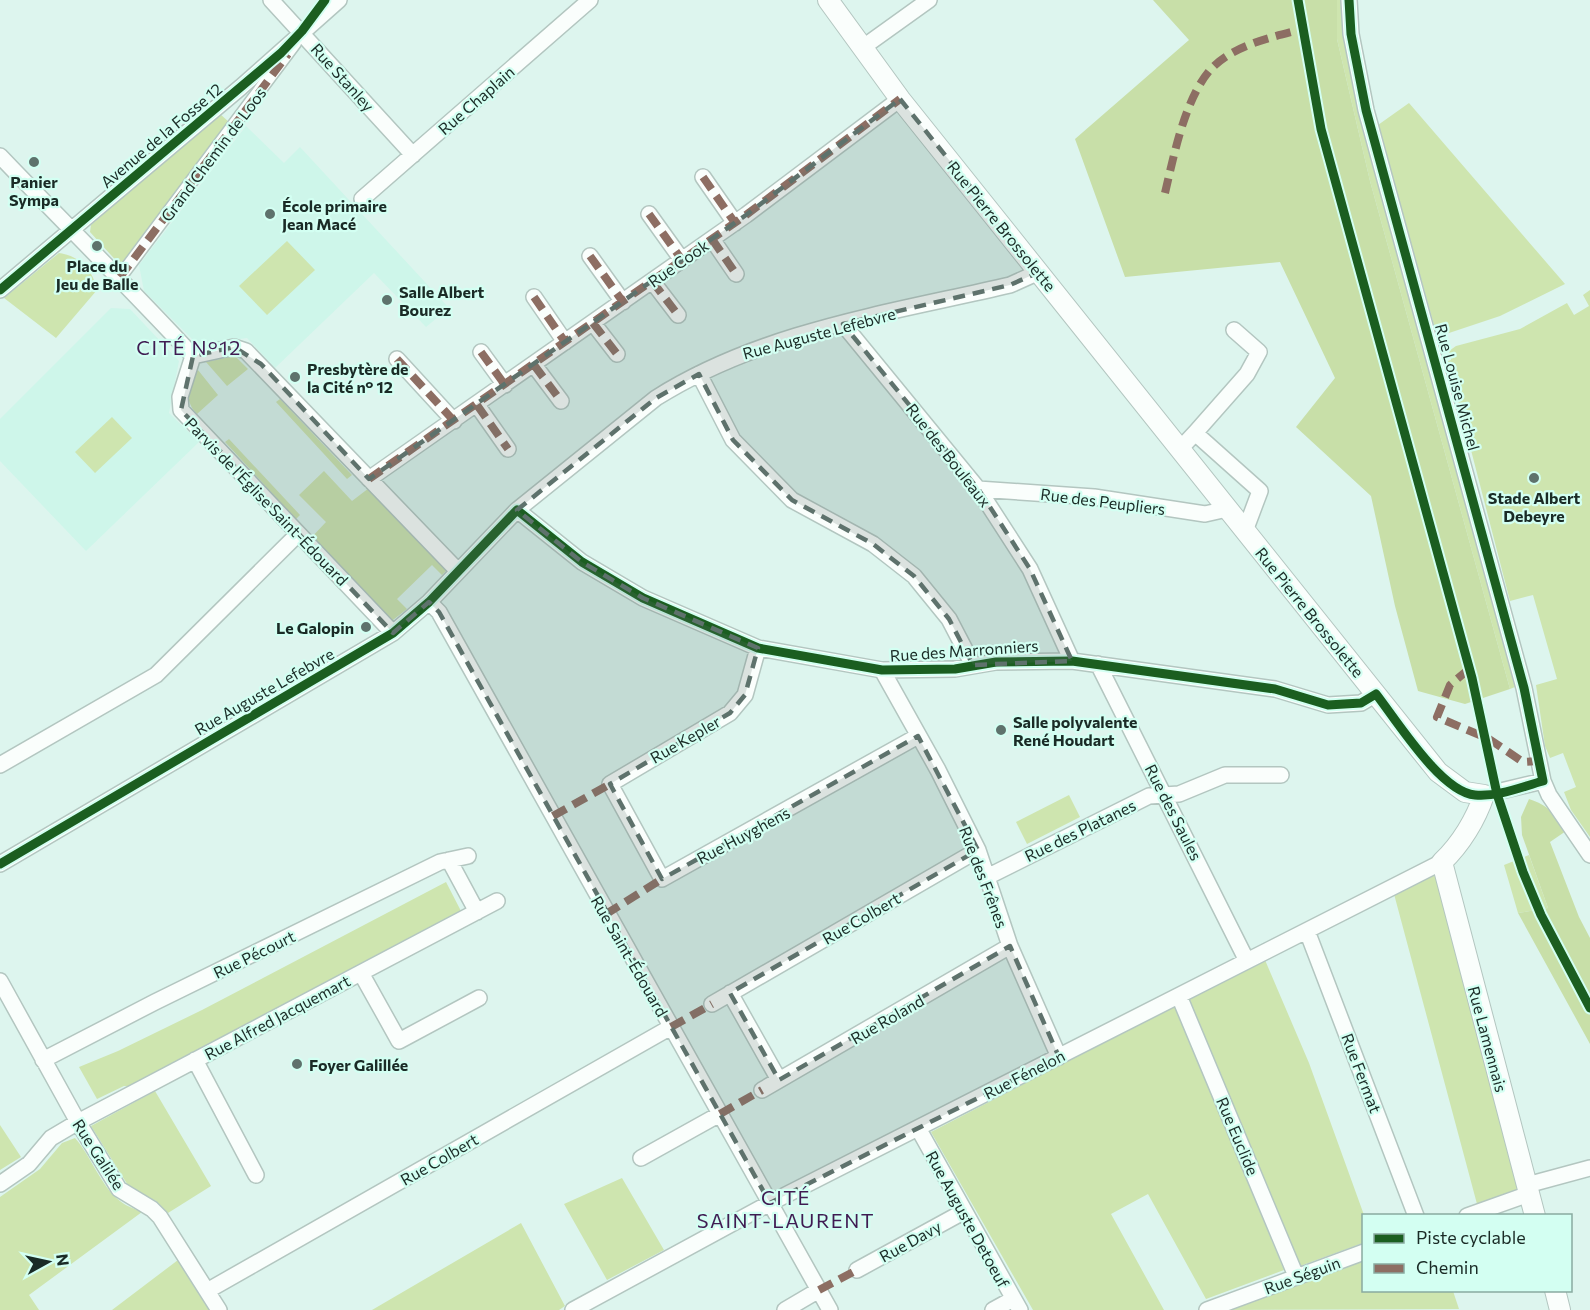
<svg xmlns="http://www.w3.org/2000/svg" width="1590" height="1310" font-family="Commissioner,sans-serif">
  <rect width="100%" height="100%" fill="#ddf5ee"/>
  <path fill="#cef6ea" d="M246,126L284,163L300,147L449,308L426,327L374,273L275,368L247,338L198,345L144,291L139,265Z
    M111,308L130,309L179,361L169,413L199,442L86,551L0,461V419Z"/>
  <path fill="#cee5af" d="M1337,0H1343L1345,43L1355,96L1515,687L1510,689L1370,181L1337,39Z
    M1409,103L1565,284L1500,316L1449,333L1434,325L1378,125Z
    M219,113L230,123L125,265H120L90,232L91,225Z
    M287,241L315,270L267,315L239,286Z
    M59,253C80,256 93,270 97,290L56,338L4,298Z
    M1590,290V837L1571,810L1564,792L1576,787L1563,753L1550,758L1545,746L1536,685L1557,679L1533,595L1510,601L1448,361L1451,360L1449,351L1456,346L1520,329L1567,303L1574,315L1589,306L1583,295Z
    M235,356L248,369L227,386L206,362Z
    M198,370L218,395L197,414C185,403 185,382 198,370Z
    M280,399L352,475L347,479L276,402Z
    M112,417L132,438L95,473L75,452Z
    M229,439L300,515L296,519L225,442Z
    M324,471L352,501L369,488L447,570L442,575L432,565L397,599L407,609L389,623L310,539L326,522L299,495Z
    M1069,795L1080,817L1027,844L1016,822Z
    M1529,855L1548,908L1518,913L1504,865Z
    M1430,875L1437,877L1519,1184L1517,1190L1477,1204L1394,894Z
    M446,882L462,913L132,1087L124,1086L97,1099L79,1067L118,1051L202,1010Z
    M1265,960L1309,1063L1364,1215L1363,1243L1300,1266L1189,1002L1190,997Z
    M1175,1006L1284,1270L1206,1299L1148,1194L1111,1214L1164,1310H1033L931,1132Z
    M155,1091L211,1186L168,1213L156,1201L129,1187L91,1126Z
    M0,1125L21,1157L0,1170Z
    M75,1138C91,1156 102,1188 120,1201C126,1206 135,1209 142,1212L29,1295L39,1310H0V1197L40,1169L62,1143Z
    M622,1178L664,1250L607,1280L564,1204Z
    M521,1223L565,1306L559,1310H372Z
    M178,1260L209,1310H112Z
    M1363,1260L1364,1290L1453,1291L1459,1309L1224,1310Z"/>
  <path fill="#c8dfa8" d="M1153,0H1337V39L1370,181L1510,689L1465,704L1418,691L1395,606L1371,496L1296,427L1335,378L1280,262L1125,277L1075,139L1189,40Z
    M1529,799C1548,805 1556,815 1566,831L1550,842L1579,917L1590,938V1044L1518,913L1548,908L1522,835L1521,817Z"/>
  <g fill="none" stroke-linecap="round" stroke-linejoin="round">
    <defs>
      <path id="pedestrian" d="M120,277L295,43"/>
      <path id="minor" d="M271,0L413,155
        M1349,0L1351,34L1366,110L1524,688L1543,781L1549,795L1590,855
        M862,48L929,0
        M0,156C64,223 130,288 193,356
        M703,177L735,223
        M362,199L590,0
        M649,214L682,260
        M712,239L736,274
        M590,256L623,302
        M652,281L678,315
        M0,290L241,87L339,0
        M534,297L565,342
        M593,323L617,354
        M843,324L979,490L1030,569L1072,661
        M481,352L505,385
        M193,356L180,397L181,410L393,633
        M193,356L234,347L246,351L458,571
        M397,359L454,421
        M534,365L561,401
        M699,374L733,440L792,500L873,544L914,576L949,619L973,665
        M477,405L508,449
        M1195,433L1247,374L1259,352L1234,330
        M1180,449L1195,433L1260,491L1245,531
        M369,479L746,215L900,99
        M978,489L1094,497L1205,514L1227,509
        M517,510L582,562L643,598L758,648L882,670L955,669L996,662L1072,661L1275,689L1328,705L1361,703L1376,694
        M429,602L439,612L830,1310
        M758,648L745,695L730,713L610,784L662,879L918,736
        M1098,664L1247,961
        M882,670L938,770L978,850L1010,946L1059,1057
        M0,765L156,675L298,534
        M1484,795L1543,781
        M449,860L477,912
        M0,864L393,633L429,602L517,510L656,398C762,331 890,313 1010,285L1039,272
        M987,877L1149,796L1179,794L1225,775H1281
        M1307,931L1416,1216
        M361,973L399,1041L479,998
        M0,981L78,1122L119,1189L152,1209L160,1217L219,1310
        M730,993L779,1080
        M1179,996L1296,1276
        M712,1004L978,850
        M43,1060L155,1002L440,862L468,856
        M195,1060L256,1175
        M762,1090L1010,946
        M918,1128L1020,1310
        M641,1158L720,1114
        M0,1184L29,1164L51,1138L78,1122L497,901
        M1527,1185L1590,1168
        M1467,1216L1529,1194
        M857,1270L963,1212
        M207,1291L671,1027
        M573,1310L770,1203L1442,862
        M785,1310L819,1290
        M993,1310L1013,1299
        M1207,1310L1364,1252"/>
      <path id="tertiary" d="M828,0L900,99L1438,772L1465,792L1484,795C1476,819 1461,844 1442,862L1535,1216
        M1555,1290L1560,1310"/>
    </defs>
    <use href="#pedestrian" stroke="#b3c6c0" stroke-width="15"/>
    <use href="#minor" stroke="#b3c6c0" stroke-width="18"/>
    <use href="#tertiary" stroke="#b3c6c0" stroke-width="22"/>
    <use href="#pedestrian" stroke="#fafefc" stroke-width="12"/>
    <use href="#minor" stroke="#fafefc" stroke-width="15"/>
    <use href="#tertiary" stroke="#fafefc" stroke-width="20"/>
    <path stroke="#8d6e63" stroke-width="8" stroke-dasharray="15 8" stroke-linecap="butt" d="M703,177L735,223
      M1165,193C1174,155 1185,98 1211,69C1233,45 1273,37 1303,29
      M649,214L682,260
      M712,239L736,274
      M590,256L623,302
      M120,277L288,54
      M652,281L678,315
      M534,297L565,342
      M593,323L617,354
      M481,352L505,385
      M397,359L454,421
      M534,365L561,401
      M477,405L508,449
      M369,479L746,215L900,99
      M1469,669L1450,685L1437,717L1489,739L1523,762L1538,761
      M553,816L610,784
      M606,914L662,879
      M671,1027L712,1004
      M720,1114L762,1090
      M819,1290L857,1270"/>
    <defs>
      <path id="cycleway" d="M1298,0L1321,129L1472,678L1497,794L1523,872L1541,915L1590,1008
        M0,290L281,53L302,31L325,0
        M0,864L393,633L429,602L517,510L582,562L643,598L758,648L882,670L955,669L996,662L1072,661L1275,689L1328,705L1361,703L1376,694C1397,721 1441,792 1475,795C1498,797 1521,787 1543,781L1524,688L1366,110L1351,34L1349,0"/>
    </defs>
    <use href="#cycleway" stroke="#d3fff2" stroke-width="13"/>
    <use href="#cycleway" stroke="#1b5e20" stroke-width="9"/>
  </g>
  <path fill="#5e726c" fill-opacity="0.2" stroke="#5e726c" stroke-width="4.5" stroke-dasharray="12 8" stroke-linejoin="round" d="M900,99L1039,272L1010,285L843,324L979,490L1030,569L1072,661L973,665L949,619L914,576L873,544L792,500L733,440L699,374L656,398L517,510L582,562L643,598L758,648L745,695L730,713L610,784L662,879L918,736L978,850L730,993L779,1080L1010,946L1059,1057L770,1203L439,612L429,602L393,633L181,410L193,356L234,347L261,364L369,479L746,215Z"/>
  <g fill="#5e726c" stroke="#d3fff2" stroke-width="2">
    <circle cx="34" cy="162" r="6"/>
    <circle cx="270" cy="214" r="6"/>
    <circle cx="97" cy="246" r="6"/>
    <circle cx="387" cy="300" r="6"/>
    <circle cx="295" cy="377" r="6"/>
    <circle cx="1534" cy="478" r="6"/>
    <circle cx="366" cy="627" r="6"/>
    <circle cx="1001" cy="730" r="6"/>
    <circle cx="297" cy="1064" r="6"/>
  </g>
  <g text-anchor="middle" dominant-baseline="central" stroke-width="4.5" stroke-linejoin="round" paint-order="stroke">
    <g font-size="16" fill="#1a2b26" stroke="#d3fff2">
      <text transform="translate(343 77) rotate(48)">Rue Stanley</text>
      <text transform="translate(476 100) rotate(-41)">Rue Chaplain</text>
      <text transform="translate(161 135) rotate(-40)">Avenue de la Fosse 12</text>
      <text transform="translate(213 154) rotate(-53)">Grand Chemin de Loos</text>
      <text transform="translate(1002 226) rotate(51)">Rue Pierre Brossolette</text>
      <text transform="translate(678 263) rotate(-35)">Rue Cook</text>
      <text transform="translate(819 333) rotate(-15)">Rue Auguste Lefebvre</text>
      <text transform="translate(1458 387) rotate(75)">Rue Louise Michel</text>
      <text transform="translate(949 455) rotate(52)">Rue des Bouleaux</text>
      <text transform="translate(267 501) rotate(46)">Parvis de l'Église Saint-Édouard</text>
      <text transform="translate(1103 501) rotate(7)">Rue des Peupliers</text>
      <text transform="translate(1310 612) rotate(51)">Rue Pierre Brossolette</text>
      <text transform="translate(964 650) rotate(-4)">Rue des Marronniers</text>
      <text transform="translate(264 691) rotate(-30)">Rue Auguste Lefebvre</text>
      <text transform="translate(685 739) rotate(-30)">Rue Kepler</text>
      <text transform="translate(1174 812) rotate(63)">Rue des Saules</text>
      <text transform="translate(1080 830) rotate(-26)">Rue des Platanes</text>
      <text transform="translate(743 835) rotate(-28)">Rue Huyghens</text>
      <text transform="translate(984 877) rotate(69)">Rue des Frênes</text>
      <text transform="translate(861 918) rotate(-30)">Rue Colbert</text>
      <text transform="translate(254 954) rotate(-26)">Rue Pécourt</text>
      <text transform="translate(630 956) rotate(60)">Rue Saint-Édouard</text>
      <text transform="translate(277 1017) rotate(-28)">Rue Alfred Jacquemart</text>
      <text transform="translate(887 1019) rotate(-30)">Rue Roland</text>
      <text transform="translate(1488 1039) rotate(75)">Rue Lamennais</text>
      <text transform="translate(1362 1073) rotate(69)">Rue Fermat</text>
      <text transform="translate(1024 1074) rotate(-27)">Rue Fénelon</text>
      <text transform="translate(1238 1136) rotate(67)">Rue Euclide</text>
      <text transform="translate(99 1154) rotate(57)">Rue Galilée</text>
      <text transform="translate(439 1159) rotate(-30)">Rue Colbert</text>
      <text transform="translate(968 1219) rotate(61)">Rue Auguste Detoeuf</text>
      <text transform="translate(910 1241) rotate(-29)">Rue Davy</text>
      <text transform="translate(1302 1275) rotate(-20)">Rue Séguin</text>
    </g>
    <g font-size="16" font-weight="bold" fill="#1a2b26" stroke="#d3fff2" text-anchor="start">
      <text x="34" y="181" text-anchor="middle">Panier<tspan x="34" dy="18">Sympa</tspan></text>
      <text x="282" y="205">École primaire<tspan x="282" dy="18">Jean Macé</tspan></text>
      <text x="97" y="265" text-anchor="middle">Place du<tspan x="97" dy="18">Jeu de Balle</tspan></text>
      <text x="399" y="291">Salle Albert<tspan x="399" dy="18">Bourez</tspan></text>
      <text x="307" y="368">Presbytère de<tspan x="307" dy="18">la Cité n° 12</tspan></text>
      <text x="1534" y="497" text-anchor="middle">Stade Albert<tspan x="1534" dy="18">Debeyre</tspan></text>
      <text x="354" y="627" text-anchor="end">Le Galopin</text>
      <text x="1013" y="721">Salle polyvalente<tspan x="1013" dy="18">René Houdart</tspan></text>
      <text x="309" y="1064">Foyer Galillée</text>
    </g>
    <g font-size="20" letter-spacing="1.5" fill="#401c52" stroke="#d3fff2">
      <text x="189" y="347">CITÉ N°12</text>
      <text x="786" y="1197">CITÉ<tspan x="786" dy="23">SAINT-LAURENT</tspan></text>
    </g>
  </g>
  <rect x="1362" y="1214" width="210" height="78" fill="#d3fff2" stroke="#89aaa0" stroke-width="1.5"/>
  <rect x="1374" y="1234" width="30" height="9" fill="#1b5e20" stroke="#89aaa0" stroke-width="1.5"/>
  <text x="1416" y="1244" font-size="18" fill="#1a2b26">Piste cyclable</text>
  <rect x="1374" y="1264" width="30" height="9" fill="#8d6e63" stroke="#89aaa0" stroke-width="1.5"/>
  <text x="1416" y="1274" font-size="18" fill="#1a2b26">Chemin</text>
  <g transform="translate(48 1262) rotate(82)" stroke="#d3fff2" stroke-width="4.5" paint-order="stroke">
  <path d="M0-4.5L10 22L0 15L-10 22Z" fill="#1a2b26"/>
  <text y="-9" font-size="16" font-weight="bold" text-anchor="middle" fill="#1a2b26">N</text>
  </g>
</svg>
